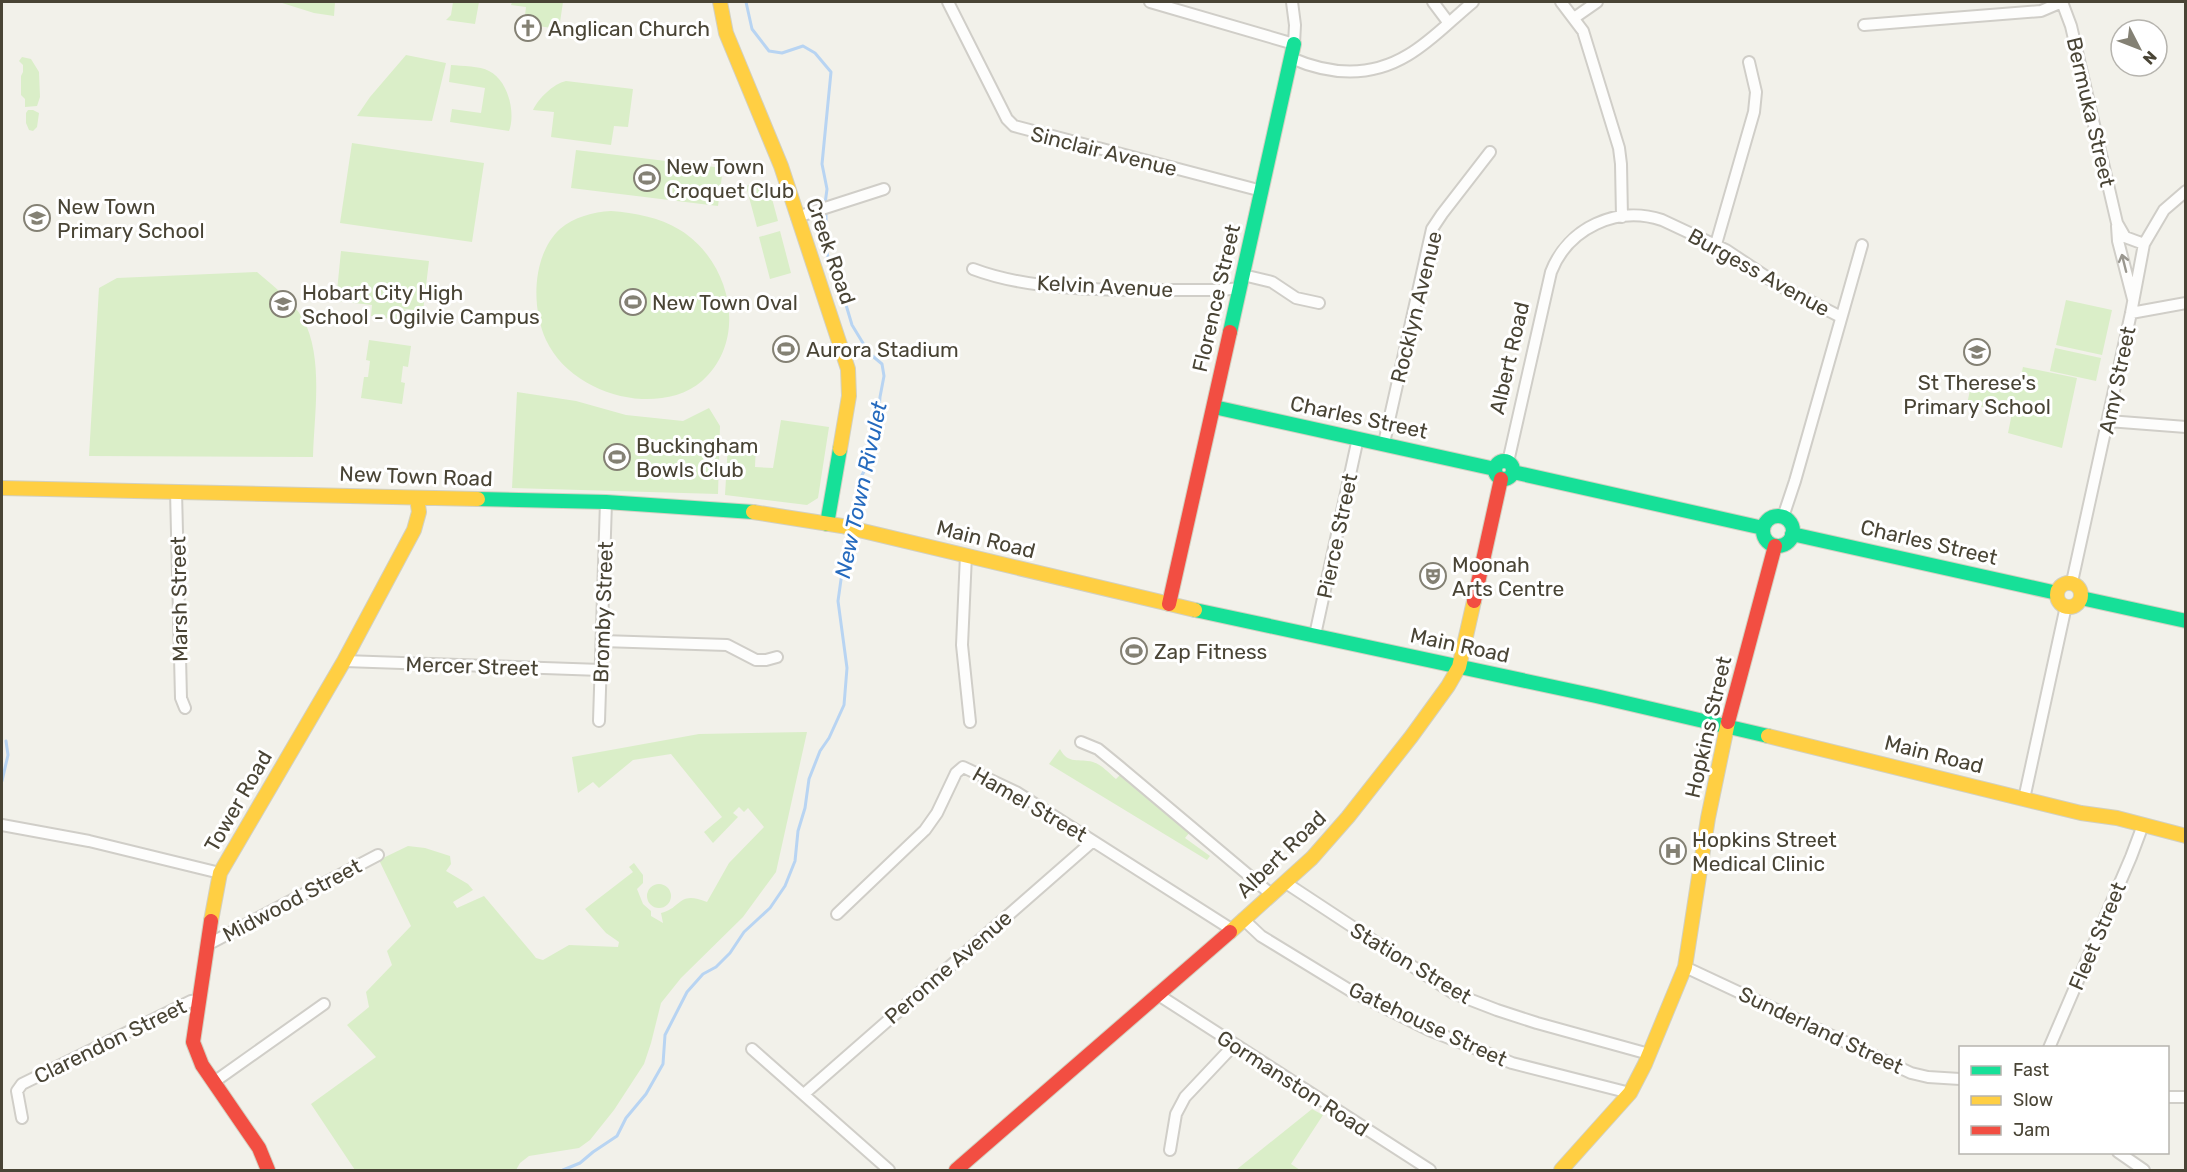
<svg xmlns="http://www.w3.org/2000/svg" width="2187" height="1172" font-family="Rubik,sans-serif">
  <rect width="100%" height="100%" fill="#f2f1ea"/>
  <path fill="#daeec8" d="M279,2H335L334,16L314,13Z
    M453,2H479L475,24L446,20L451,15Z
    M512,2H563L559,29L524,24L526,7L511,5Z
    M406,55L446,63L432,121L357,116L370,97Z
    M22,57L31,59L39,72L40,97L37,106L25,107V99L21,95V76L23,72V65L19,61Z
    M451,65C462,66 480,66 489,71C508,80 516,113 509,131L450,122L452,109L481,113L485,88L449,82Z
    M566,81L633,89L628,127L614,126L611,145L551,137L554,112L533,110C539,98 553,84 566,81Z
    M28,110H33L39,113L37,127L33,131L29,130L26,123V113Z
    M352,143L484,163L472,242L340,223Z
    M576,150L723,168L718,206L571,188Z
    M767,180L778,221L757,227L746,186Z
    M611,211C635,213 659,217 680,230C731,261 749,340 702,381C686,395 663,400 642,399C604,397 563,376 546,340C531,307 532,255 560,229C574,217 593,212 611,211Z
    M780,231L791,273L770,279L759,237Z
    M341,251L429,261L423,311L397,308L418,312L416,323L371,316L372,305L336,301Z
    M257,272C272,285 293,301 303,319C324,357 314,415 313,457L89,456L99,288L117,278Z
    M2066,300L2112,310L2102,355L2056,345Z
    M369,340L411,346L408,367L403,366L401,382L405,383L402,404L361,398L364,377H368L370,361L366,360Z
    M2055,348L2101,358L2096,381L2050,371Z
    M2023,367L2077,378L2062,448L2008,433L2012,413L1967,404L1972,381L2017,391V394Z
    M517,392L576,401L626,415L683,421L709,408L720,426L718,494L512,488Z
    M781,420L829,427L818,498L807,505L725,495L728,444H756L755,467L773,468Z
    M807,732L776,872L743,917L681,978L661,1003L651,1043L644,1064L614,1110L590,1140L579,1148L529,1156L520,1163L516,1170H355L311,1104L376,1057L347,1025L369,1007L366,992L392,965L387,951L411,926L379,860L408,846L425,848L450,856L451,864L446,871L468,884L473,890L453,902L457,908L484,896L532,953L536,958L543,960L569,945L618,947L619,942L606,933L585,909L633,872L629,867L634,863L643,875V883L637,889L643,904L651,911V916L663,923L661,913C682,908 678,890 707,902L729,863L764,827L748,808L744,812L739,807L733,813L738,817L713,843L704,832L722,817L671,754L633,760L599,788L593,782L578,793L572,757L699,734Z
    M1060,749C1068,765 1079,758 1093,762C1102,765 1109,773 1116,779L1121,774L1190,832L1185,838L1210,856L1207,860L1049,764Z
    M647 896a12 12 0 1 1 24 0a12 12 0 1 1-24 0Z
    M1312,1109L1323,1115L1291,1164L1300,1170H1236Z"/>
  <g fill="none" stroke-linecap="round" stroke-linejoin="round">
    <path stroke="#b8d4f2" stroke-width="3" d="M746,2L752,29L769,51L782,53L803,46L815,53L831,72L822,164L827,189L825,204
      M826,210V250L831,267L841,288L852,325L869,353L882,364L884,376L880,397L877,438L869,462L861,477L854,523
      M2,781L8,755L6,741
      M563,1170L580,1163L593,1152L617,1136L626,1118L646,1094L663,1064L665,1035L687,992L703,974L716,967L730,953L744,932L770,908L785,886L795,861L798,831L805,808L809,779L820,751L829,738L844,705L847,668L838,601L845,551L852,532"/>
    <defs>
      <path id="street" d="M948,2L1007,119L1014,126L1262,191
        M1150,2L1294,44L1295,25L1292,2
        M1433,2L1448,22
        M1561,2L1583,31L1619,148L1621,164L1622,217
        M2062,2L2071,26L2117,223L2125,237L2144,244
        M1574,18L1597,2
        M1864,25L2041,11L2062,2
        M1291,58C1330,75 1370,78 1408,55C1432,41 1452,19 1473,2
        M797,217L884,189
        M2117,226L2118,241L2133,299
        M1716,244L1754,112L1756,92L1749,62
        M973,269C1044,296 1145,289 1221,290L1240,288
        M1243,275L1272,282L1296,298L1319,303
        M2131,313L2186,303
        M2108,421L2186,427
        M1384,443L1432,229L1442,214L1490,152
        M1508,462L1551,272C1568,228 1617,205 1662,220L1726,250L1780,286L1841,317
        M176,491L181,698L185,708
        M1783,517L1795,481L1862,245
        M966,555L962,645L970,722
        M2072,582L2131,313L2144,244L2164,210L2186,191
        M1315,635L1358,438
        M602,641L727,645L756,660H766L777,657
        M344,661L601,670
        M599,721L606,502
        M1081,742L1098,749L1120,767L1272,895
        M2024,799L2066,606
        M2,825L89,841L220,873
        M1286,883L1453,993L1497,1010L1537,1023L1649,1054
        M837,914L925,830L937,813L956,773L963,767L1016,792L1231,929
        M1243,919L1261,936L1351,991L1429,1030L1512,1063L1630,1093
        M207,945L378,855
        M1685,967L1911,1073L1928,1077L1960,1079
        M1157,994L1430,1170
        M2049,1048L2131,857L2143,825
        M752,1049L889,1170
        M214,1082L324,1004
        M804,1094L1093,841
        M2168,1097H2186
        M22,1118L17,1091L22,1084L191,1001L199,1000
        M1170,1150L1176,1114L1185,1097L1234,1045
        M2118,1152L2144,1170"/>
      <path id="fast" d="M1230,332L1294,44
        M1214,407L1495,469
        M1495 470a9 9 0 1 1 18 0a9 9 0 1 1-18 0Z
        M1513,472L1763,528
        M478,499L606,502L753,512
        M1763 531a15 15 0 1 1 30 0a15 15 0 1 1-30 0Z
        M827,524L840,449
        M1792,534L2057,593
        M2081,598L2186,621
        M1195,610L1596,696L1768,736"/>
      <path id="slow" d="M720,2L726,33L781,166L848,369L849,396L840,449
        M2,488L478,499
        M753,512L842,526L1195,610
        M2057 595a12 12 0 1 1 24 0a12 12 0 1 1-24 0Z
        M1768,736L2081,813L2117,818L2186,836
        M211,921L220,873L344,661L414,530L419,512L417,498
        M1230,932L1312,858L1348,817L1411,737L1448,686L1459,667L1474,601
        M1561,1170L1630,1093L1645,1064L1685,967L1708,818L1728,722"/>
      <path id="jam" d="M1474,601L1501,479
        M1169,604L1230,332
        M1728,722L1775,546
        M211,921L193,1042L202,1065L259,1148L268,1170
        M956,1170L1230,932"/>
    </defs>
    <use href="#street" stroke="#d0cec8" stroke-width="14"/>
    <use href="#fast" stroke="#d2d0c1" stroke-width="16"/>
    <use href="#slow" stroke="#d2d0c1" stroke-width="16"/>
    <use href="#jam" stroke="#d2d0c1" stroke-width="16"/>
    <use href="#street" stroke="#fdfdfc" stroke-width="10"/>
    <use href="#fast" stroke="#16e098" stroke-width="14"/>
    <use href="#slow" stroke="#ffcf43" stroke-width="14"/>
    <use href="#jam" stroke="#f24e42" stroke-width="14"/>
  </g>
  <defs><path id="oneway-shaft" d="M-6 0H5M1.5-3L5.5 0L1.5 3" fill="none" stroke-width="1.6" stroke-linecap="round" stroke-linejoin="round" transform="scale(1.5)"/></defs>
  <use stroke="#9a978f" href="#oneway-shaft" transform="translate(2124 263) rotate(-104)"/>
  <defs>
    <symbol id="church-ring" viewBox="-11 -11 22 22"><circle r="9.5" fill="#fff" stroke="#848174" stroke-width="1.5"/><path d="M-1.2-6h2.4v3.5h3.3v2.4h-3.3V6h-2.4V-.1h-3.3v-2.4h3.3Z" fill="#848174"/></symbol>
    <symbol id="stadium-ring" viewBox="-11 -11 22 22"><circle r="9.5" fill="#fff" stroke="#848174" stroke-width="1.5"/><path d="M0-5a6.5 5 0 1 0 0 10a6.5 5 0 1 0 0-10ZM-3.5-1.8h7v3.6h-7Z" fill="#848174"/></symbol>
    <symbol id="school-ring" viewBox="-11 -11 22 22"><circle r="9.5" fill="#fff" stroke="#848174" stroke-width="1.5"/><path d="M0-5L7-2L0 1L-7-2ZM-4 1L0 2.5L4 1V4Q0 6-4 4Z" fill="#848174"/></symbol>
    <symbol id="theatre-ring" viewBox="-11 -11 22 22"><circle r="9.5" fill="#fff" stroke="#848174" stroke-width="1.5"/><path d="M-5-5.5Q0-4 5-5.5V0Q5 5 0 6Q-5 5-5 0ZM-3.3-2.5H-1v1.5H-3.3ZM1-2.5H3.3v1.5H1ZM-2.8 1Q0 5.5 2.8 1Z" fill="#848174"/></symbol>
    <symbol id="hospital-ring" viewBox="-11 -11 22 22"><circle r="9.5" fill="#fff" stroke="#848174" stroke-width="1.5"/><path d="M-5-5h3v3.5h4V-5h3V5h-3V1.5h-4V5h-3Z" fill="#848174"/></symbol>
  </defs>
  <g fill-rule="evenodd">
    <use href="#church-ring" x="513" y="13" width="30" height="30"/>
    <use href="#stadium-ring" x="632" y="163" width="30" height="30"/>
    <use href="#school-ring" x="22" y="203" width="30" height="30"/>
    <use href="#stadium-ring" x="618" y="287" width="30" height="30"/>
    <use href="#school-ring" x="268" y="289" width="30" height="30"/>
    <use href="#stadium-ring" x="771" y="334" width="30" height="30"/>
    <use href="#school-ring" x="1962" y="337" width="30" height="30"/>
    <use href="#stadium-ring" x="602" y="442" width="30" height="30"/>
    <use href="#theatre-ring" x="1418" y="561" width="30" height="30"/>
    <use href="#stadium-ring" x="1119" y="636" width="30" height="30"/>
    <use href="#hospital-ring" x="1658" y="836" width="30" height="30"/>
  </g>
  <g text-anchor="middle" dominant-baseline="central" stroke-width="6" stroke-linejoin="round" paint-order="stroke">
    <g font-size="21" fill="#494435" stroke="#fff" text-anchor="start">
      <text x="548" y="28">Anglican Church</text>
      <text x="666" y="166">New Town<tspan x="666" dy="24">Croquet Club</tspan></text>
      <text x="57" y="206">New Town<tspan x="57" dy="24">Primary School</tspan></text>
      <text x="302" y="292">Hobart City High<tspan x="302" dy="24">School - Ogilvie Campus</tspan></text>
      <text x="652" y="302">New Town Oval</text>
      <text x="806" y="349">Aurora Stadium</text>
      <text x="1977" y="382" text-anchor="middle">St Therese's<tspan x="1977" dy="24">Primary School</tspan></text>
      <text x="636" y="445">Buckingham<tspan x="636" dy="24">Bowls Club</tspan></text>
      <text x="1452" y="564">Moonah<tspan x="1452" dy="24">Arts Centre</tspan></text>
      <text x="1154" y="651">Zap Fitness</text>
      <text x="1692" y="839">Hopkins Street<tspan x="1692" dy="24">Medical Clinic</tspan></text>
    </g>
    <g font-size="21" fill="#494435" stroke="#fff">
      <text transform="translate(2091 112) rotate(77)">Bermuka Street</text>
      <text transform="translate(1104 151) rotate(14)">Sinclair Avenue</text>
      <text transform="translate(831 251) rotate(71)">Creek Road</text>
      <text transform="translate(1759 272) rotate(29)">Burgess Avenue</text>
      <text transform="translate(1105 286) rotate(3)">Kelvin Avenue</text>
      <text transform="translate(1216 298) rotate(-77)">Florence Street</text>
      <text transform="translate(1416 307) rotate(-76)">Rocklyn Avenue</text>
      <text transform="translate(1509 358) rotate(-77)">Albert Road</text>
      <text transform="translate(2117 380) rotate(-78)">Amy Street</text>
      <text transform="translate(1359 417) rotate(12)">Charles Street</text>
      <text transform="translate(416 476) rotate(2)">New Town Road</text>
      <text transform="translate(1337 536) rotate(-78)">Pierce Street</text>
      <text transform="translate(986 539) rotate(14)">Main Road</text>
      <text transform="translate(1929 542) rotate(13)">Charles Street</text>
      <text transform="translate(179 599) rotate(-91)">Marsh Street</text>
      <text transform="translate(603 612) rotate(-88)">Bromby Street</text>
      <text transform="translate(1460 645) rotate(12)">Main Road</text>
      <text transform="translate(472 666) rotate(2)">Mercer Street</text>
      <text transform="translate(1708 727) rotate(-77)">Hopkins Street</text>
      <text transform="translate(1934 754) rotate(14)">Main Road</text>
      <text transform="translate(238 801) rotate(-60)">Tower Road</text>
      <text transform="translate(1030 804) rotate(30)">Hamel Street</text>
      <text transform="translate(1281 854) rotate(-44)">Albert Road</text>
      <text transform="translate(292 900) rotate(-28)">Midwood Street</text>
      <text transform="translate(2097 936) rotate(-67)">Fleet Street</text>
      <text transform="translate(1411 963) rotate(31)">Station Street</text>
      <text transform="translate(948 967) rotate(-41)">Peronne Avenue</text>
      <text transform="translate(1428 1024) rotate(25)">Gatehouse Street</text>
      <text transform="translate(1821 1030) rotate(25)">Sunderland Street</text>
      <text transform="translate(110 1041) rotate(-26)">Clarendon Street</text>
      <text transform="translate(1293 1083) rotate(33)">Gormanston Road</text>
    </g>
    <g font-size="22" font-style="italic" fill="#256abe" stroke="#fff">
      <text transform="translate(861 490) rotate(-78)">New Town Rivulet</text>
    </g>
  </g>
  <rect width="2187" height="1172" fill="none" stroke="#494435" stroke-width="6"/>
  <rect x="1959" y="1046" width="210" height="108" fill="#ffffff" stroke="#b6b4ae" stroke-width="1.5"/>
  <rect x="1971" y="1066" width="30" height="9" fill="#16e098" stroke="#b6b4ae" stroke-width="1.5"/>
  <text x="2013" y="1076" font-size="18" fill="#494435">Fast</text>
  <rect x="1971" y="1096" width="30" height="9" fill="#ffcf43" stroke="#b6b4ae" stroke-width="1.5"/>
  <text x="2013" y="1106" font-size="18" fill="#494435">Slow</text>
  <rect x="1971" y="1126" width="30" height="9" fill="#f24e42" stroke="#b6b4ae" stroke-width="1.5"/>
  <text x="2013" y="1136" font-size="18" fill="#494435">Jam</text>
  <g transform="translate(2139 48) rotate(132)"><circle r="28" fill="#ffffff" stroke="#b6b4ae" stroke-width="1.5"/>
  <path d="M0-4.5L10 22L0 15L-10 22Z" fill="#848174"/>
  <text y="-9" font-size="16" font-weight="bold" text-anchor="middle" fill="#494435">N</text>
  </g>
</svg>
